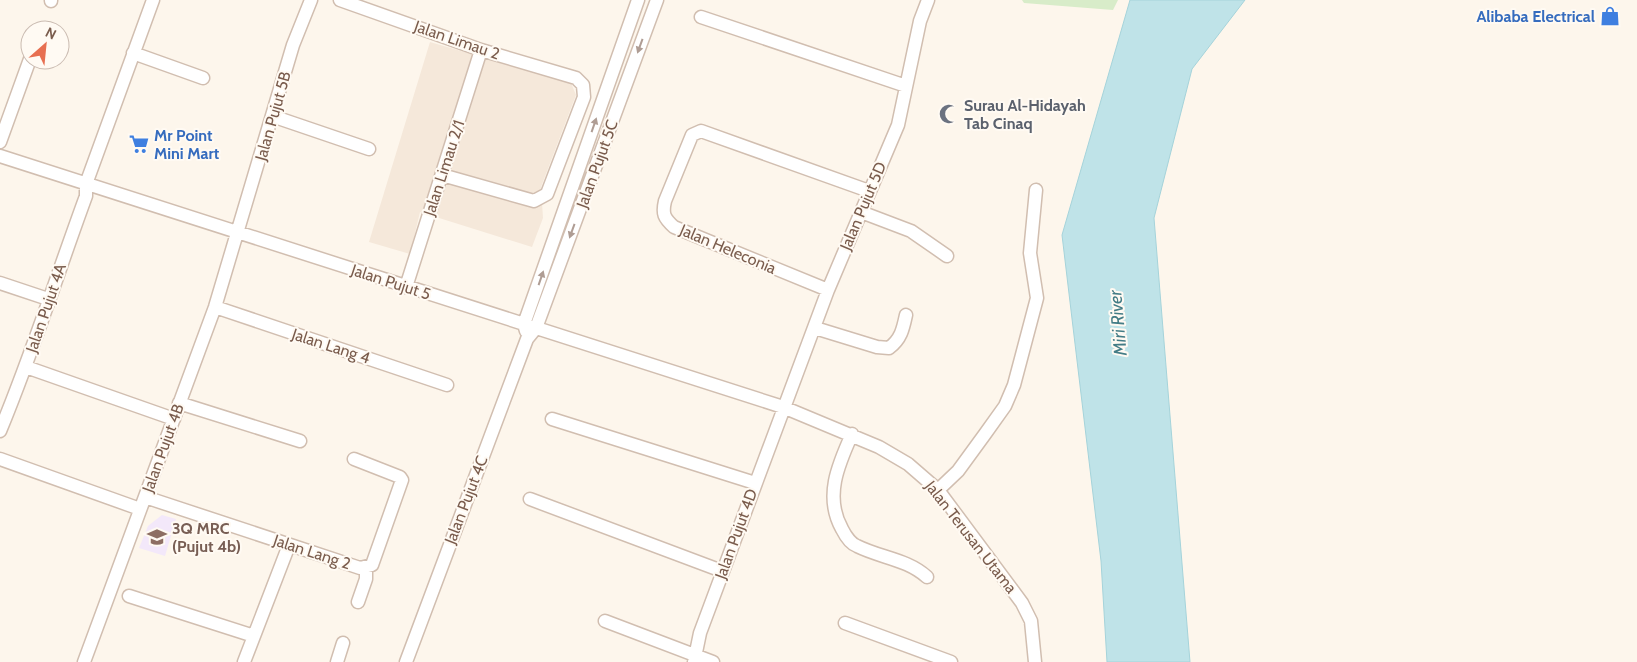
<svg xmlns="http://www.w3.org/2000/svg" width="1637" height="662" font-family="Cabin,sans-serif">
  <rect width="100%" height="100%" fill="#fdf6ec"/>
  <path fill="#f5e8da" d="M430,42L571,83L576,95L541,187L543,218L532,247L420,212L410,254L369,242Z"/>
  <path fill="#f3e8fa" d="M162,515L176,519L165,556L139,548L148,526Z"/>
  <path fill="#d8ecc9" d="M1022,0H1118L1113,10L1024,3Z"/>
  <path fill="#bfe3e8" stroke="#a5d3da" d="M1130,0H1245L1192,69L1154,218L1190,662H1107L1101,561L1062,235Z"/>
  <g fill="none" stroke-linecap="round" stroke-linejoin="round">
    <defs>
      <path id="minor" d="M340,0L481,50L576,78L583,85L584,97L547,194L534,201L442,175
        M51,1V0
        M701,17L906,86
        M133,53L203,78
        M272,116L369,149
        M0,142L30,59
        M0,156L783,407L879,447L908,464L938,490L1022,603L1031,621L1035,662
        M861,212L911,231L947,256
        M0,283L48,299
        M406,287L481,50
        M828,290L674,227C664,218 662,214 665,201L692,135L701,131L869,191
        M215,307L447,385
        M815,328L877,347L889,348C901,339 903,329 906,315
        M526,331L524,324L638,0
        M26,367L174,419
        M179,403L300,441
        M552,419L755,483
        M0,431C32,354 57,275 86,196V184L153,0
        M852,434C838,465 824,497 842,529C845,535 851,544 857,546C881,558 907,559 927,577
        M0,459L140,509
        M938,490L958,471L985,434L1005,406L1014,385L1037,298L1030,253L1036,190
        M145,497L360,568L372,565L402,480L400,477L354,459
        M530,499L722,571
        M129,596L254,636
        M358,602L366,579V567
        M605,621L713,662
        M845,623L951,662
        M84,662L215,307L293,45L311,0
        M244,662L289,545
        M337,662L343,643
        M406,662L527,339L536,328L657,0
        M694,662L700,633L828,290L898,125L920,21L928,0"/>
    </defs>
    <use href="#minor" stroke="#d1beb0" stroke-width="15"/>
    <use href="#minor" stroke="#fff" stroke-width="12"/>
  </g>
  <defs><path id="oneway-solid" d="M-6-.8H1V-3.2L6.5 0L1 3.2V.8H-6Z" transform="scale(1.25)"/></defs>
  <g fill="#af9d94">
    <use href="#oneway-solid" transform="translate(640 46) rotate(110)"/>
    <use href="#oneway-solid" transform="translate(594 125) rotate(-71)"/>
    <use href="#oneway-solid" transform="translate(572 231) rotate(110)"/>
    <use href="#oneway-solid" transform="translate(541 278) rotate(-71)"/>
  </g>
  <defs>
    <symbol id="shop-bare" viewBox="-9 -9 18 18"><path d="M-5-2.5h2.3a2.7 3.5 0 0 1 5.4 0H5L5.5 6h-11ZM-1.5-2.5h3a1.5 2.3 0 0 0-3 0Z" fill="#3f7fe0" stroke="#fffaf3" stroke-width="2.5" paint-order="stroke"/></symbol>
    <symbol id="mosque-bare" viewBox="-9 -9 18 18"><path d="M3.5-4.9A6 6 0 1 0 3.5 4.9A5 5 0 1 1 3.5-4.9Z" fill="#6b7280" stroke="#fffaf3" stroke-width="2.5" paint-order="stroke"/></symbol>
    <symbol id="supermarket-bare" viewBox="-9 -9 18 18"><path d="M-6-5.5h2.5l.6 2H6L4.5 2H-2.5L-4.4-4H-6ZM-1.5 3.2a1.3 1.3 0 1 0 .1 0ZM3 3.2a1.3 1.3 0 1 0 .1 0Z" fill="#3f7fe0" stroke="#fffaf3" stroke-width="2.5" paint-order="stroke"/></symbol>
    <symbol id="school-bare" viewBox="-9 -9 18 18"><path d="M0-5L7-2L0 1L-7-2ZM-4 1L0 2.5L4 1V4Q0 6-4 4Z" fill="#8d6e63" stroke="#fffaf3" stroke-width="2.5" paint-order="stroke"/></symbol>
  </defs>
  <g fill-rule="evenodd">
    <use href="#shop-bare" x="1596" y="2" width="28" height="28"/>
    <use href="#mosque-bare" x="935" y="100" width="28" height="28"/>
    <use href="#supermarket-bare" x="125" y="130" width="28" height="28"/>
    <use href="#school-bare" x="143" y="523" width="28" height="28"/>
  </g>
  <g text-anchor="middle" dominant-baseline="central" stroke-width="4" stroke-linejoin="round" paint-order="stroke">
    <g font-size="16" font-weight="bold" fill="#366cbe" stroke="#fffaf3" text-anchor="end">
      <text x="1595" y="16">Alibaba Electrical</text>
      <text x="154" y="135" text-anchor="start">Mr Point<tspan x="154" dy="18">Mini Mart</tspan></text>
    </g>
    <g font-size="16" fill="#7a5c4d" stroke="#fffaf3">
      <text transform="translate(457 40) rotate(19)">Jalan Limau 2</text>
      <text transform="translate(273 116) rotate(-74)">Jalan Pujut 5B</text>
      <text transform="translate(597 164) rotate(-70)">Jalan Pujut 5C</text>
      <text transform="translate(444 168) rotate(-72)">Jalan Limau 2/1</text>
      <text transform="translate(863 206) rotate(-67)">Jalan Pujut 5D</text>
      <text transform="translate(728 249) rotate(23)">Jalan Heleconia</text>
      <text transform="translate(391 282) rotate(18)">Jalan Pujut 5</text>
      <text transform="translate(46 308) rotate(-71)">Jalan Pujut 4A</text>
      <text transform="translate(331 346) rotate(18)">Jalan Lang 4</text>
      <text transform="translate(163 448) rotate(-70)">Jalan Pujut 4B</text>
      <text transform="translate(466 500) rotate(-69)">Jalan Pujut 4C</text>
      <text transform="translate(736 534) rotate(-70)">Jalan Pujut 4D</text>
      <text transform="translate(971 537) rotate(52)">Jalan Terusan Utama</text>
      <text transform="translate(312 552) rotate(18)">Jalan Lang 2</text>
    </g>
    <g font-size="16" font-weight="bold" fill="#5b616d" stroke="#fffaf3" text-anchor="start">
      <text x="964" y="105">Surau Al-Hidayah<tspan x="964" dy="18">Tab Cinaq</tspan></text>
    </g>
    <g font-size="16" font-weight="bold" fill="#785e54" stroke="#fffaf3" text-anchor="start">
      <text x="172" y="528">3Q MRC<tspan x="172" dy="18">(Pujut 4b)</tspan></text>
    </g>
    <g font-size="18" font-style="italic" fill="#437c86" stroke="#fffaf3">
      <text transform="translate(1118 323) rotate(-95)">Miri River</text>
    </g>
  </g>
  <g transform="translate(45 45) rotate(27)"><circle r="24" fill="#fffaf3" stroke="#cabbb1"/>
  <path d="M0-4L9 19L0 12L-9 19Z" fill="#e76f51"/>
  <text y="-8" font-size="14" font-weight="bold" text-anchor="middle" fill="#7a5c4d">N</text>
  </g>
</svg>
